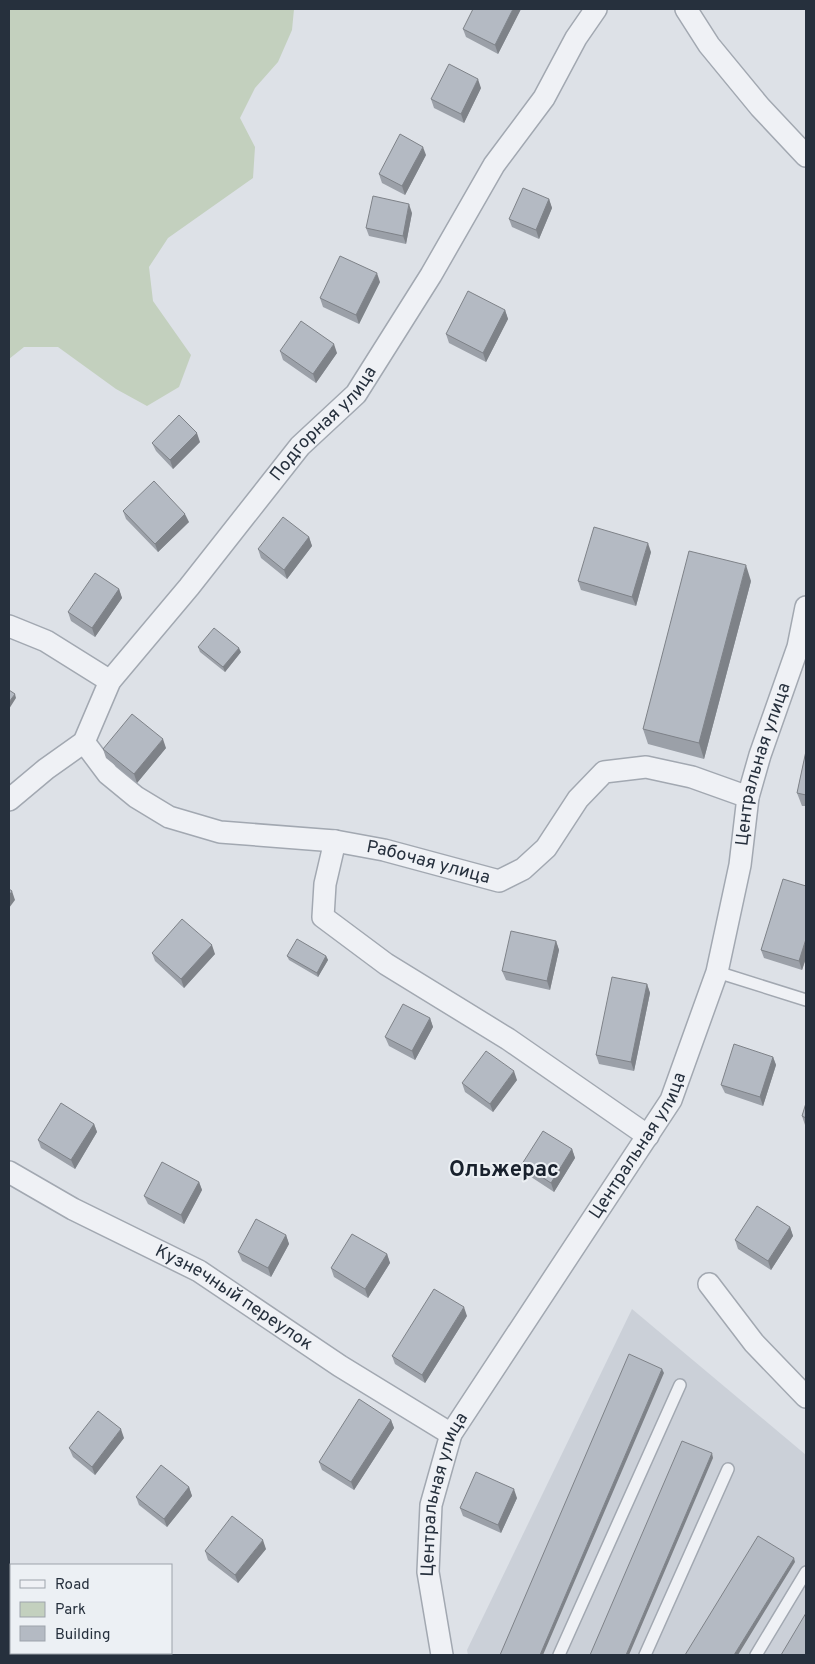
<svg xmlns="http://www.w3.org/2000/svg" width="815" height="1664" font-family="Overpass,sans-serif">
  <rect width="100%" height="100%" fill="#dde1e7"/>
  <path fill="#cbd0d8" d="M632,1309L806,1455V1655H468L467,1650Z"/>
  <path fill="#c3d0be" d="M9,9H294L292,30L278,62L255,88L240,118L255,147L253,178L168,238L149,267L153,301L191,355L179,387L147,406L116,389L58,347H24L9,359Z"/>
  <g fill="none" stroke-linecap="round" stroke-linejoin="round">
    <defs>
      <path id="lane" d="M717,972L806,1000
        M559,1655L680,1385
        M645,1655L728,1469
        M756,1655L806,1572"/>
      <g id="street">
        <path d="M686,9L709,45L760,107L806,156"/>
        <path d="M9,626L46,641L110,681"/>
        <path id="s1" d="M84,742L108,774L136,797L169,817L220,832L335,841L384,850L499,881L523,869L546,848L578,799L604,772L646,767L692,777L748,797"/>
        <path id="s2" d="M9,800L46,769L84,742L110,681L189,587L300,446L356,394L431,275L494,165L544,98L576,38L596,9"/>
        <path d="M335,841L325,884L323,917L386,964L508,1039L648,1136"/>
        <path id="s3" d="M9,1172L73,1209L199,1271L340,1366L451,1434"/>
        <path d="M709,1284L754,1343L806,1397"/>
        <path id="s4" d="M442,1655L428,1572L431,1505L451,1434L671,1100L717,972L740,865L748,797L760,755L798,647L806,607"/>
      </g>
    </defs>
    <use href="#lane" stroke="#a2a8b1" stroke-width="14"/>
    <use href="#street" stroke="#a2a8b1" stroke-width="24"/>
    <use href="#lane" stroke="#eff1f5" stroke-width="11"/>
    <use href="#street" stroke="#eff1f5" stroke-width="21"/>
  </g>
  <path fill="#9ba0a8" d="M521,9L498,54L466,37L463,29Z
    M481,88L464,123L434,108L431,99Z
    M426,155L405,195L382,183L379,174Z
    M549,199L552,208L539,239L512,227L509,219Z
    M412,213L406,244L369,236L366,228Z
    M380,282L359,324L323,307L320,298Z
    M505,310L508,319L486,362L449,343L446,334Z
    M280,351L337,353L316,383L283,360Z
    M200,442L173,469L156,451L152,443Z
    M123,511L189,522L158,552L126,519Z
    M309,537L312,546L287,579L261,558L258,549Z
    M651,552L636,606L581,590L578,581Z
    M751,581L704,759L648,744L643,729Z
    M119,589L122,598L95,637L71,621L68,612Z
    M198,647L241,652L225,672L200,652Z
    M166,748L137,783L106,758L103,749Z
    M806,751V806H802L797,793Z
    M806,886V958L802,970L764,958L761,950Z
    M556,941L559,950L550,990L506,980L502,971Z
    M152,953L215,954L184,988L155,961Z
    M287,956H326L328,960L318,977L289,960Z
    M647,984L650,993L634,1071L599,1064L596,1055Z
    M430,1018L433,1027L415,1060L389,1046L385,1037Z
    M773,1057L776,1065L763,1106L725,1093L721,1085Z
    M517,1080L493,1112L465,1092L462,1083Z
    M806,1103V1125H805L802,1116Z
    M94,1124L97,1132L75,1169L41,1148L38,1140Z
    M572,1149L575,1158L554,1192L525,1173L522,1164Z
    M199,1182L202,1190L184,1224L148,1204L144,1196Z
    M790,1227L793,1236L771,1270L738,1249L735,1240Z
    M286,1235L289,1244L271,1277L242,1261L238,1252Z
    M387,1254L390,1263L368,1298L334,1277L331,1268Z
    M467,1316L425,1383L395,1364L392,1356Z
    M391,1420L394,1428L354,1490L322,1470L319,1462Z
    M124,1438L95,1475L73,1457L69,1448Z
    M189,1487L192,1496L167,1527L139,1505L136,1497Z
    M517,1498L501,1533L463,1516L460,1508Z
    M266,1549L238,1583L208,1560L205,1551Z"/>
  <path fill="#7e8288" d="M513,9H521L498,54L495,45Z
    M478,79L481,88L464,123L461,114Z
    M423,147L426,155L405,195L402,186Z
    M549,199L552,208L539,239L536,230Z
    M409,204L412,213L406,244L403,236Z
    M377,273L380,282L359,324L356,315Z
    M505,310L508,319L486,362L483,353Z
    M334,344L337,353L316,383L313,374Z
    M197,433L200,442L173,469L170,460Z
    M185,514L189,522L158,552L155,544Z
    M309,537L312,546L287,579L284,570Z
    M648,543L651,552L636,606L632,597Z
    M746,565L751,581L704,759L699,743Z
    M119,589L122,598L95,637L92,628Z
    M239,648L241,652L225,672L223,667Z
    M15,694L16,698L9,709V702Z
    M163,739L166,748L137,783L134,774Z
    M12,891L15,900L9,908V896Z
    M806,939V958L802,970L799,961Z
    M556,941L559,950L550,990L547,981Z
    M212,945L215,954L184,988L181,979Z
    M326,956L328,960L318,977L317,973Z
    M647,984L650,993L634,1071L631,1062Z
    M430,1018L433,1027L415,1060L412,1051Z
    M773,1057L776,1065L763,1106L760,1097Z
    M514,1071L517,1080L493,1112L490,1104Z
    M94,1124L97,1132L75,1169L71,1160Z
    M572,1149L575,1158L554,1192L551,1183Z
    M199,1182L202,1190L184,1224L181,1215Z
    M790,1227L793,1236L771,1270L768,1261Z
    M286,1235L289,1244L271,1277L268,1268Z
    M387,1254L390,1263L368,1298L365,1289Z
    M464,1307L467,1316L425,1383L422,1375Z
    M662,1369L664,1373L543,1655H540Z
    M391,1420L394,1428L354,1490L351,1482Z
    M121,1429L124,1438L95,1475L92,1467Z
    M712,1453L713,1458L629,1655H626Z
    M189,1487L192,1496L167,1527L164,1519Z
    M514,1489L517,1498L501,1533L498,1525Z
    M263,1540L266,1549L238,1583L235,1575Z
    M794,1558L795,1562L738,1655H734Z
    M99,1653H107L105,1655H97Z"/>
  <path fill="#b4bac3" stroke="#7e8288" d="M473,9H513L495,45L463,29Z
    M449,64L478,79L461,114L431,99Z
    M400,134L423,147L402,186L379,174Z
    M523,188L549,199L536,230L509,219Z
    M373,196L409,204L403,236L366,228Z
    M340,256L377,273L356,315L320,298Z
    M468,291L505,310L483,353L446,334Z
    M301,321L334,344L313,374L280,351Z
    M179,415L197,433L170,460L152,443Z
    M154,481L185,514L155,544L123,511Z
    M283,517L309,537L284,570L258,549Z
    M594,527L648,543L632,597L578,581Z
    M689,551L746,565L699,743L643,729Z
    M95,573L119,589L92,628L68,612Z
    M214,628L239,648L223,667L198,647Z
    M9,690L15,694L9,702Z
    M132,714L163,739L134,774L103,749Z
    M806,751V795L797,793Z
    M783,879L806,886V939L799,961L761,950Z
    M9,889L12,891L9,896Z
    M182,919L212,945L181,979L152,953Z
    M511,931L556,941L547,981L502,971Z
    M297,939L326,956L317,973L287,956Z
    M612,977L647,984L631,1062L596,1055Z
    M403,1004L430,1018L412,1051L385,1037Z
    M734,1044L773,1057L760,1097L721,1085Z
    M486,1051L514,1071L490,1104L462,1083Z
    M61,1103L94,1124L71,1160L38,1140Z
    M806,1103V1118L802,1116Z
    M543,1131L572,1149L551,1183L522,1164Z
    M162,1162L199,1182L181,1215L144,1196Z
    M757,1206L790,1227L768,1261L735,1240Z
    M256,1219L286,1235L268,1268L238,1252Z
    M352,1234L387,1254L365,1289L331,1268Z
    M434,1289L464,1307L422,1375L392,1356Z
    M629,1354L662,1369L540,1655H500Z
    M359,1399L391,1420L351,1482L319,1462Z
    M98,1411L121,1429L92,1467L69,1448Z
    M682,1441L712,1453L626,1655H590Z
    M161,1465L189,1487L164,1519L136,1497Z
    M476,1472L514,1489L498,1525L460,1508Z
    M232,1516L263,1540L235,1575L205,1551Z
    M758,1536L794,1558L734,1655H685Z
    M806,1613V1655H781Z
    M59,1653H99L97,1655H58Z"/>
  <g text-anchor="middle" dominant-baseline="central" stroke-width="4" stroke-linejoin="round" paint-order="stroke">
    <g font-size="18" fill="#26303d" stroke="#ecf0f4">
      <text stroke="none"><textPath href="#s2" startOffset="496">Подгорная улица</textPath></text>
      <text stroke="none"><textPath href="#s4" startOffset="974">Центральная улица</textPath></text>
      <text stroke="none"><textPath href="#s1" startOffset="379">Рабочая улица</textPath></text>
      <text stroke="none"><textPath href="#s4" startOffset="569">Центральная улица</textPath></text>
      <text stroke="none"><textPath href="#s3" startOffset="258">Кузнечный переулок</textPath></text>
      <text stroke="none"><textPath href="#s4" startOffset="164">Центральная улица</textPath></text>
    </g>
    <g font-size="22" font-weight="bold" fill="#19212d" stroke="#ecf0f4">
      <text x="504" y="1170">Ольжерас</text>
    </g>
  </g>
  <rect width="815" height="1664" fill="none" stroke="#26303d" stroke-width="20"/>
  <rect x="10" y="1564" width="162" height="90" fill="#ecf0f4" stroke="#9da3ab"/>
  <rect x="20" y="1580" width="25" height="8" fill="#eff1f5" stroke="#9da3ab"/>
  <text x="55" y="1589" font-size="15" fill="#26303d">Road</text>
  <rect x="20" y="1602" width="25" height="15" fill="#c3d0be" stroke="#9da3ab"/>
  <text x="55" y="1614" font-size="15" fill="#26303d">Park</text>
  <rect x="20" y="1626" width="25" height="15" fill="#b4bac3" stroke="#9da3ab"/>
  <text x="55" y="1639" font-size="15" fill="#26303d">Building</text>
</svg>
